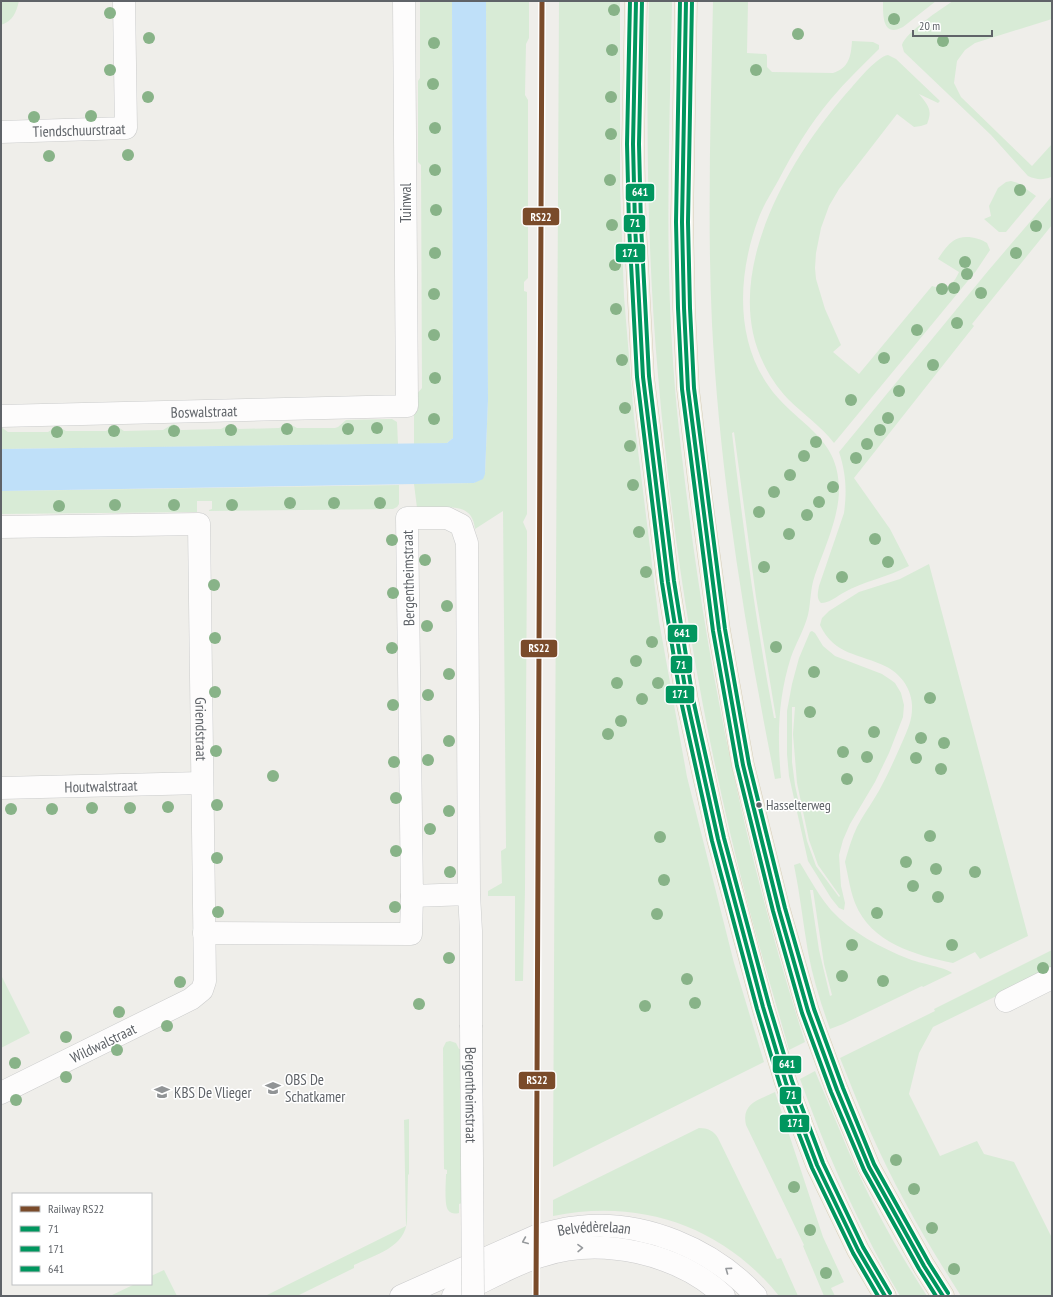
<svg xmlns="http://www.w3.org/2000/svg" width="1053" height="1297" font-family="'PT Sans Narrow',sans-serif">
  <rect width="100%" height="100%" fill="#efeeea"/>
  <path fill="#d8ebd6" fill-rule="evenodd" d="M1,1H19C16,13 13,21 1,25Z
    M420,1H452L453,438L447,443L414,444V397L422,388L421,165L418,162V81L420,78Z
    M486,1H529V38L526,44L525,95L528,100V278L524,282V291L527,292V514L523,522L527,531V548L525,889L523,981H515V896H488V891L502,883L501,851L506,848L503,511L475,529C472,496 437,512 417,508L414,484L474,483L485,474L488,400Z
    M559,1H620V185L624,296L634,418L659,621L687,777L734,963L764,1062L553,1167Z
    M649,1H672C670,116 665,231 672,345C675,402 682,458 689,514C712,693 750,870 805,1042L789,1050C775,1000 760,951 747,901C702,728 673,552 658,375C647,250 646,126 649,1Z
    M713,1H748L747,53L766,54L767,56V67L772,72L833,73C849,68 851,56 852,41L873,42L879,45V49C863,65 846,81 831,99C810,124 793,152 778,181C772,192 764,204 759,217C738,272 734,339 770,388C797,425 839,436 839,489C839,518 824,549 815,575C810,589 811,602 808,615C804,630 796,643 791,657C778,698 777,736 781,778L775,779C745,629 720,477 712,324C707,216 711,108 713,1ZM734,432L756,597L776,718H774C756,623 743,528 732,433Z
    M883,1H936L903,27C882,38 883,15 883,1Z
    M953,1H1052V19L975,43L965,50L957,61L954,83L961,97L1032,166L1052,144L1051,177C1043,180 1037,180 1028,176L991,135L904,52L902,45C905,33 942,8 953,1Z
    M888,55L896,59L940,101L938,103L919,94C928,105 933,110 927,124L921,126L914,127L897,114L839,189L829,206L821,228L816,253L815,268L816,279L825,309L841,345L833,352L859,374L932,286C947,291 953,285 959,272L938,259C942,253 947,245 953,241C962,234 978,237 987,243L990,250L976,271L834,443C820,425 804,415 788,399C771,381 758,357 753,333C735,248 797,148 852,87C859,79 877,57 888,55Z
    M1011,181L1018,183L1036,196L1006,232H999L984,219L991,216L989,206L998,188L1006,182Z
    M1052,196V225L972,324L974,326L854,478L890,529L909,566C888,577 864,581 843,593C836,597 829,603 821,603C816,598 818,592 819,586L844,513C847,491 846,473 839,452L988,271Z
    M392,419L397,422L398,444L1,449V427L8,432H48L57,426L66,431H106L115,425L124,431L163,430L171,425L174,424L181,430L221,429L230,424L239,429L279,428L288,423L297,428H335L338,427L346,420Z
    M399,485V504L397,507L393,509L209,511V510L212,509V501H197V512L1,514V491Z
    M929,564L1028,936L980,959L975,952L953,963C915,955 871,943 855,903C850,890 848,875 845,862L846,858C849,848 852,837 857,827C865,812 875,799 882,785C890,770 897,754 904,738C908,729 912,719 912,709C913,691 902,675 887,667C859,653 835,656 820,625L822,618L829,611L859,592L900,579Z
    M812,631L815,633L823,646L835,656L882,674L891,680L895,683L901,693L904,705L903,717L889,753L875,782L850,824L843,840L839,855L841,886L845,903L844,910L839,908L831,898L808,861L789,776L787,754V711L792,684L799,658L810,632ZM792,707H795L793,734L797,783L809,840L818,865L840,896L839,897L816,866L807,841L795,785L792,762Z
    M800,863C810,879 819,896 831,910C851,932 881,948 909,959C918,963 948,968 952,973L923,987L922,986L843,1024L830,1029C821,1004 813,979 808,952C803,923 800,894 794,865ZM810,890H813L824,964L832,995L830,996L819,950Z
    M1052,950V969L933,1027L919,1053L909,1094L940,1156L977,1141L984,1154L1014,1162L1052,1238V1296H961C927,1243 895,1188 870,1131C859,1107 850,1082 840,1058L935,1011L934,1009Z
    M1,975L30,1033L1,1048Z
    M450,1041L456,1043L459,1049H461L462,1203L459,1204V1213C455,1214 451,1214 448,1210C444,1204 446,1182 446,1174H447V1170L444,1169L443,1048L446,1042Z
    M815,1071C826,1097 837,1124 848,1150C870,1201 897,1250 927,1296H900C859,1227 827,1154 800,1079Z
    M775,1092L823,1237L844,1282L831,1288L835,1296H824L803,1246L804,1245L746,1125C741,1103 759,1100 775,1092Z
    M409,1119V1174L408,1175L407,1220C406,1247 375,1255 354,1265V1268L297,1296H265L406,1226L404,1120Z
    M699,1128C708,1128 714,1131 718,1138L777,1259L781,1258L798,1296H779C723,1226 640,1198 553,1216V1200Z
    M164,1270L177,1296H110L135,1284H151V1276Z"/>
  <path fill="#bfe0f9" d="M452,1H486L488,400L485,474L483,479L474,483L1,491V449L447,443L453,438Z"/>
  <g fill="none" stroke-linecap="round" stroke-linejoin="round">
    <defs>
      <g id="minor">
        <path id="s1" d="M1,132L126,128L124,1"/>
        <path id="s2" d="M1,416L407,406L404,1"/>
        <path id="s3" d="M1,527L199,524L205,981L202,990L191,999L1,1093"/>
        <path id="s4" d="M1,788L202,783"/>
        <path d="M469,894L412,896L407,518H447L461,525L467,543L469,894L471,931V1025"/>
        <path d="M204,933L411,934L412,896"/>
        <path d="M1006,1001L1052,978"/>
      </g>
      <g id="secondary">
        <path id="s5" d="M401,1296L536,1236C550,1232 564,1228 578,1227C643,1219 713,1249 756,1296"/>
        <path d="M453,1296C482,1283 511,1265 541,1256C601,1236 678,1253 724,1296"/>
      </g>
      <path id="primary" d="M636,1L633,144L635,225L643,377L668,582L687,700L718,839L763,1007L786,1083L817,1165L858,1250L885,1296
        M686,1L682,222L684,308L688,389L701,497L719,630L743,765L779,910L808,1011L837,1090L869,1167L924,1266L943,1296"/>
    </defs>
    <use href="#minor" stroke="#cbcccc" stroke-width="23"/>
    <use href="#secondary" stroke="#cacacb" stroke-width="23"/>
    <use href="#primary" stroke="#d7ceb8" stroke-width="23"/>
    <use href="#minor" stroke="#fdfcfc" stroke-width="22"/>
    <use href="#secondary" stroke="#fdfcfc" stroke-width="22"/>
    <use href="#primary" stroke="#f4f2e9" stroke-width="22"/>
    <defs>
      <g id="minor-bridge">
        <path id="s6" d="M471,1025L473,1296"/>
      </g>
    </defs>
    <use href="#minor-bridge" stroke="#cbcccc" stroke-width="23" stroke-linecap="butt"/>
    <use href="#minor-bridge" stroke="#fdfcfc" stroke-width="22"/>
    <defs>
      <path id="bus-1" d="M636,1L633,144L635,225L643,377L668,582L687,700L718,839L763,1007L786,1083L817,1165L858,1250L885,1296
        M686,1L682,222L684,308L688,389L719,630L743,765L779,910L808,1011L837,1090L869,1167L924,1266L943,1296"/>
      <path id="bus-2" d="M630,1L627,144L629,225L637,377L662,583L681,701L712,841L757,1009L780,1085L812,1168L853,1253L878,1296
        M680,1L676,222L678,308L682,389L713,631L737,766L773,911L802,1013L831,1092L864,1170L919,1269L936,1296"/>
      <path id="bus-3" d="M642,1L639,144L641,225L649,376L674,581L693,699L724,838L769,1005L792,1081L823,1163L863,1247L890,1293
        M692,1L688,222L690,308L694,388L725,629L749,764L785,908L814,1009L843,1088L874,1164L929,1263L948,1293"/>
    </defs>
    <use href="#bus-1" stroke="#fff" stroke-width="7"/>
    <use href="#bus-2" stroke="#fff" stroke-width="7"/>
    <use href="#bus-3" stroke="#fff" stroke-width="7"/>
    <use href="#bus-1" stroke="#00965e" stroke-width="4"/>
    <use href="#bus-2" stroke="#00965e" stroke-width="4"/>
    <use href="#bus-3" stroke="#00965e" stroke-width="4"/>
    <defs>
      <path id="rail-1" d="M536,1296L542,1"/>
    </defs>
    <use href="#rail-1" stroke="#fff" stroke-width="8"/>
    <use href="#rail-1" stroke="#7a4b2a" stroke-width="5"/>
  </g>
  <g fill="#88b388">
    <circle cx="614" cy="10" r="6"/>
    <circle cx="110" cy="13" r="6"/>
    <circle cx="894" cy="19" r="6"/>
    <circle cx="798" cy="34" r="6"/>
    <circle cx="149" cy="38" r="6"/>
    <circle cx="943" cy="41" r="6"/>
    <circle cx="434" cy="43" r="6"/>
    <circle cx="612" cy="50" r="6"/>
    <circle cx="110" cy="70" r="6"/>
    <circle cx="756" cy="70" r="6"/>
    <circle cx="433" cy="84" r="6"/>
    <circle cx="148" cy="97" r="6"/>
    <circle cx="611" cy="97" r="6"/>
    <circle cx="91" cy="116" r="6"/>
    <circle cx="34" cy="117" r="6"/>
    <circle cx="435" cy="128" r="6"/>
    <circle cx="611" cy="134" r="6"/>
    <circle cx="128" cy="155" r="6"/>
    <circle cx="49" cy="156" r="6"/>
    <circle cx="435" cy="170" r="6"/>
    <circle cx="610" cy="180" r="6"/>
    <circle cx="1020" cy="190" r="6"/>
    <circle cx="436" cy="210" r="6"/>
    <circle cx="612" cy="225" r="6"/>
    <circle cx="1036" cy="226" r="6"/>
    <circle cx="435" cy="253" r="6"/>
    <circle cx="1016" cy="253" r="6"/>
    <circle cx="965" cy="262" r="6"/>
    <circle cx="615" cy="265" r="6"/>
    <circle cx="967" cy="274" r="6"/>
    <circle cx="954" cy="288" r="6"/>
    <circle cx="942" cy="289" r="6"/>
    <circle cx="981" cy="293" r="6"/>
    <circle cx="434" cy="294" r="6"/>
    <circle cx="616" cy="309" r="6"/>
    <circle cx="957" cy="323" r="6"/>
    <circle cx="917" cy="330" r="6"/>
    <circle cx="434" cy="335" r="6"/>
    <circle cx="884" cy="358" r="6"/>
    <circle cx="622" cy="360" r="6"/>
    <circle cx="933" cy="365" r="6"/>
    <circle cx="435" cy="378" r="6"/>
    <circle cx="899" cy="391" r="6"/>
    <circle cx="851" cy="400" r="6"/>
    <circle cx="625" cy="408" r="6"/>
    <circle cx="888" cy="418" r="6"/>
    <circle cx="434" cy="419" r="6"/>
    <circle cx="377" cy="428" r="6"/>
    <circle cx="287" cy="429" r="6"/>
    <circle cx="348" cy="429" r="6"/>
    <circle cx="231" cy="430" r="6"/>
    <circle cx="880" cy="430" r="6"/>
    <circle cx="114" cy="431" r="6"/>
    <circle cx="174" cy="431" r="6"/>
    <circle cx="57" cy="432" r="6"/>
    <circle cx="816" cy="442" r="6"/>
    <circle cx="867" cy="444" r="6"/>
    <circle cx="630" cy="446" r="6"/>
    <circle cx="804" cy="456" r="6"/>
    <circle cx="856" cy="458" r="6"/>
    <circle cx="790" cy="475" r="6"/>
    <circle cx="633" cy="485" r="6"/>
    <circle cx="833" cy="487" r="6"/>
    <circle cx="774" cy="492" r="6"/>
    <circle cx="819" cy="502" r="6"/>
    <circle cx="290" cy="503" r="6"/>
    <circle cx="334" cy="503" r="6"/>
    <circle cx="380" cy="503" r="6"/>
    <circle cx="115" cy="505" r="6"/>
    <circle cx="174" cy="505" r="6"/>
    <circle cx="232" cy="505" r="6"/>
    <circle cx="59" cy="506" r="6"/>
    <circle cx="759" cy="512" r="6"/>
    <circle cx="807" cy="515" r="6"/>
    <circle cx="639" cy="532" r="6"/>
    <circle cx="789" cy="534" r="6"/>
    <circle cx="875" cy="539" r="6"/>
    <circle cx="392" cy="540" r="6"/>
    <circle cx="425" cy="560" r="6"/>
    <circle cx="888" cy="562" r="6"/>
    <circle cx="764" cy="567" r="6"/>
    <circle cx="646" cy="572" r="6"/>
    <circle cx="842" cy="577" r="6"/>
    <circle cx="214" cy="585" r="6"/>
    <circle cx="393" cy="593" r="6"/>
    <circle cx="447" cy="606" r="6"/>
    <circle cx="427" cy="626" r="6"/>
    <circle cx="215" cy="638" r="6"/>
    <circle cx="652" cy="642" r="6"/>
    <circle cx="776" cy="647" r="6"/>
    <circle cx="392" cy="648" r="6"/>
    <circle cx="636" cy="661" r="6"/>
    <circle cx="814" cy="672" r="6"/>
    <circle cx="449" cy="674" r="6"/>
    <circle cx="617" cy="683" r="6"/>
    <circle cx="658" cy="683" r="6"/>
    <circle cx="215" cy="692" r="6"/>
    <circle cx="428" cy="695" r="6"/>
    <circle cx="930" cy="698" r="6"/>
    <circle cx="642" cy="699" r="6"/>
    <circle cx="393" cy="705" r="6"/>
    <circle cx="810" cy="712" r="6"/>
    <circle cx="621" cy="721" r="6"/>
    <circle cx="874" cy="732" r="6"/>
    <circle cx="608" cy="734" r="6"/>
    <circle cx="921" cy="738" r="6"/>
    <circle cx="449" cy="741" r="6"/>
    <circle cx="944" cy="743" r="6"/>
    <circle cx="216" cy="751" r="6"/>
    <circle cx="843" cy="752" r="6"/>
    <circle cx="867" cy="757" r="6"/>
    <circle cx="916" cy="758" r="6"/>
    <circle cx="428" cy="760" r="6"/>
    <circle cx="394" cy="762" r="6"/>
    <circle cx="941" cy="769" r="6"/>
    <circle cx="273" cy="776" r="6"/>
    <circle cx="847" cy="779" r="6"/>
    <circle cx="396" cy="798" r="6"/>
    <circle cx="217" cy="805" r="6"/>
    <circle cx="168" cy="807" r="6"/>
    <circle cx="92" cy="808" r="6"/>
    <circle cx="130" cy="808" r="6"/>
    <circle cx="11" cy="809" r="6"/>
    <circle cx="52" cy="809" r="6"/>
    <circle cx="449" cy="811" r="6"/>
    <circle cx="430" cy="829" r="6"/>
    <circle cx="930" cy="836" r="6"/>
    <circle cx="660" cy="837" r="6"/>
    <circle cx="396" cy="851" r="6"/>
    <circle cx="217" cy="858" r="6"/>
    <circle cx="906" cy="862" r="6"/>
    <circle cx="936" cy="869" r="6"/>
    <circle cx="450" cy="872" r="6"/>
    <circle cx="975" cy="872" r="6"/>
    <circle cx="664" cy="880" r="6"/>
    <circle cx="913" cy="886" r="6"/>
    <circle cx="938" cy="897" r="6"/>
    <circle cx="395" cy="907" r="6"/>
    <circle cx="218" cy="912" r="6"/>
    <circle cx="877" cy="913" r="6"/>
    <circle cx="657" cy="914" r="6"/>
    <circle cx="852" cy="945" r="6"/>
    <circle cx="952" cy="945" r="6"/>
    <circle cx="449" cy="958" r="6"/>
    <circle cx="1043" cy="968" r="6"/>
    <circle cx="842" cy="976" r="6"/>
    <circle cx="687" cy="979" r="6"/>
    <circle cx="883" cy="981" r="6"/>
    <circle cx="180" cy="982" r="6"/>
    <circle cx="695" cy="1003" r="6"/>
    <circle cx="419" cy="1004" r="6"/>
    <circle cx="645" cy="1006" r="6"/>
    <circle cx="119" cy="1012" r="6"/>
    <circle cx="167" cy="1026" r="6"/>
    <circle cx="66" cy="1037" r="6"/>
    <circle cx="117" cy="1050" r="6"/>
    <circle cx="15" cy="1063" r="6"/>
    <circle cx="66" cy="1077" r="6"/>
    <circle cx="16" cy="1100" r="6"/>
    <circle cx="896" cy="1160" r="6"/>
    <circle cx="794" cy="1187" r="6"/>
    <circle cx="914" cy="1189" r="6"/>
    <circle cx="932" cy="1228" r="6"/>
    <circle cx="810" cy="1230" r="6"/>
    <circle cx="954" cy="1269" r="6"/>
    <circle cx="826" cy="1273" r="6"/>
  </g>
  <defs><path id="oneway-chevron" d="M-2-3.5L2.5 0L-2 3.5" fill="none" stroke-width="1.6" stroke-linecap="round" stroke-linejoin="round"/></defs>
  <g stroke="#96999c">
    <use href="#oneway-chevron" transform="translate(525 1241) rotate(157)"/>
    <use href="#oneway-chevron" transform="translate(580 1248) rotate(-1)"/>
    <use href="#oneway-chevron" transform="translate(728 1270) rotate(-144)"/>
  </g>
  <defs>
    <symbol id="school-bare" viewBox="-9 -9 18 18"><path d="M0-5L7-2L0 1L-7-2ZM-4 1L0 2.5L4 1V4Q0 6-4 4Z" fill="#919496" stroke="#fff" stroke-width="2.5" paint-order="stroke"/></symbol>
  </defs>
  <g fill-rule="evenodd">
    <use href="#school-bare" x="262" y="1077" width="22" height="22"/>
    <use href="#school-bare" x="151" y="1081" width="22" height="22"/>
  </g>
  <circle fill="#5f6368" stroke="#fff" stroke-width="1.5" cx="759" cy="805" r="3.5"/>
  <g text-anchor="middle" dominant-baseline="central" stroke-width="3" stroke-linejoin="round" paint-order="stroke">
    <g font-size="14" fill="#5f6368" stroke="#fff" text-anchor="start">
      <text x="766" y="805">Hasselterweg</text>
    </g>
    <g font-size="15" fill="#5f6368" stroke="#fff">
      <text stroke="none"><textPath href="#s1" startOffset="78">Tiendschuurstraat</textPath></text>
      <text transform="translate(405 203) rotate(-90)">Tuinwal</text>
      <text stroke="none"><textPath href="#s2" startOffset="203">Boswalstraat</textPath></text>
      <text transform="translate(408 578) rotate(-91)">Bergentheimstraat</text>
      <text stroke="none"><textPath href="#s3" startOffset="403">Griendstraat</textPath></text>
      <text stroke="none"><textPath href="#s4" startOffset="100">Houtwalstraat</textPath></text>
      <text transform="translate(103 1043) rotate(-26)">Wildwalstraat</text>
      <text stroke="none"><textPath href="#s6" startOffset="70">Bergentheimstraat</textPath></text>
      <text stroke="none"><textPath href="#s5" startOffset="207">Belvédèrelaan</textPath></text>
    </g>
    <g font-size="15" fill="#5f6368" stroke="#fff" text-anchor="start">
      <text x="285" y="1079">OBS De<tspan x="285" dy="17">Schatkamer</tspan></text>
      <text x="174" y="1092">KBS De Vlieger</text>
    </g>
  </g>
  <g stroke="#fff" stroke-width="1.5">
    <rect x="625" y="183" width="30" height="19" rx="4" fill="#00965e"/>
    <rect x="522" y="207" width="38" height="19" rx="4" fill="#7a4b2a"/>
    <rect x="623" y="214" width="23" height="19" rx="4" fill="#00965e"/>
    <rect x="615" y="243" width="31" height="20" rx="4" fill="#00965e"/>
    <rect x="667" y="624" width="31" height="19" rx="4" fill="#00965e"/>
    <rect x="520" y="639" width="38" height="19" rx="4" fill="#7a4b2a"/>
    <rect x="670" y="655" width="23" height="19" rx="4" fill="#00965e"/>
    <rect x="665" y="685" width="30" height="19" rx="4" fill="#00965e"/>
    <rect x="772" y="1055" width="30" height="19" rx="4" fill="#00965e"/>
    <rect x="518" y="1071" width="38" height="19" rx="4" fill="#7a4b2a"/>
    <rect x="779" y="1086" width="23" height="19" rx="4" fill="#00965e"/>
    <rect x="779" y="1114" width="31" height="19" rx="4" fill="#00965e"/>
  </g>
  <g font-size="11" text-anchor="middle" font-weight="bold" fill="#fff">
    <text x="640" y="196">641</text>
    <text x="541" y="221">RS22</text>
    <text x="635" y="227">71</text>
    <text x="630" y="257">171</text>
    <text x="682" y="637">641</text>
    <text x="539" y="652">RS22</text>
    <text x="681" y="669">71</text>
    <text x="680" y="698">171</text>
    <text x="787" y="1068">641</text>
    <text x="537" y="1084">RS22</text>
    <text x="791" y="1099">71</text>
    <text x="795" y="1127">171</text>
  </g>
  <rect width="1053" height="1297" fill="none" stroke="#5f6368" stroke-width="4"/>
  <rect x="12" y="1193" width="140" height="92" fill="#ffffff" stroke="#bfc1c3"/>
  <rect x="20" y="1206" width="20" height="6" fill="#7a4b2a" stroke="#bfc1c3"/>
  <text x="48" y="1213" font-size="12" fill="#5f6368">Railway RS22</text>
  <rect x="20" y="1226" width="20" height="6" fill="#00965e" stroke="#bfc1c3"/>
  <text x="48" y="1233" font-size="12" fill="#5f6368">71</text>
  <rect x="20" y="1246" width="20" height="6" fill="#00965e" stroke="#bfc1c3"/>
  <text x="48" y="1253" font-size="12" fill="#5f6368">171</text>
  <rect x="20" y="1266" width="20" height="6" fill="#00965e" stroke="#bfc1c3"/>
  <text x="48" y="1273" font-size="12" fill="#5f6368">641</text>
  <path d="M913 30v6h79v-6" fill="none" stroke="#5f6368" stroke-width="2"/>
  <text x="919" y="30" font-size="12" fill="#5f6368" stroke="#ffffff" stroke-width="3" paint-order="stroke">20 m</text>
</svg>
